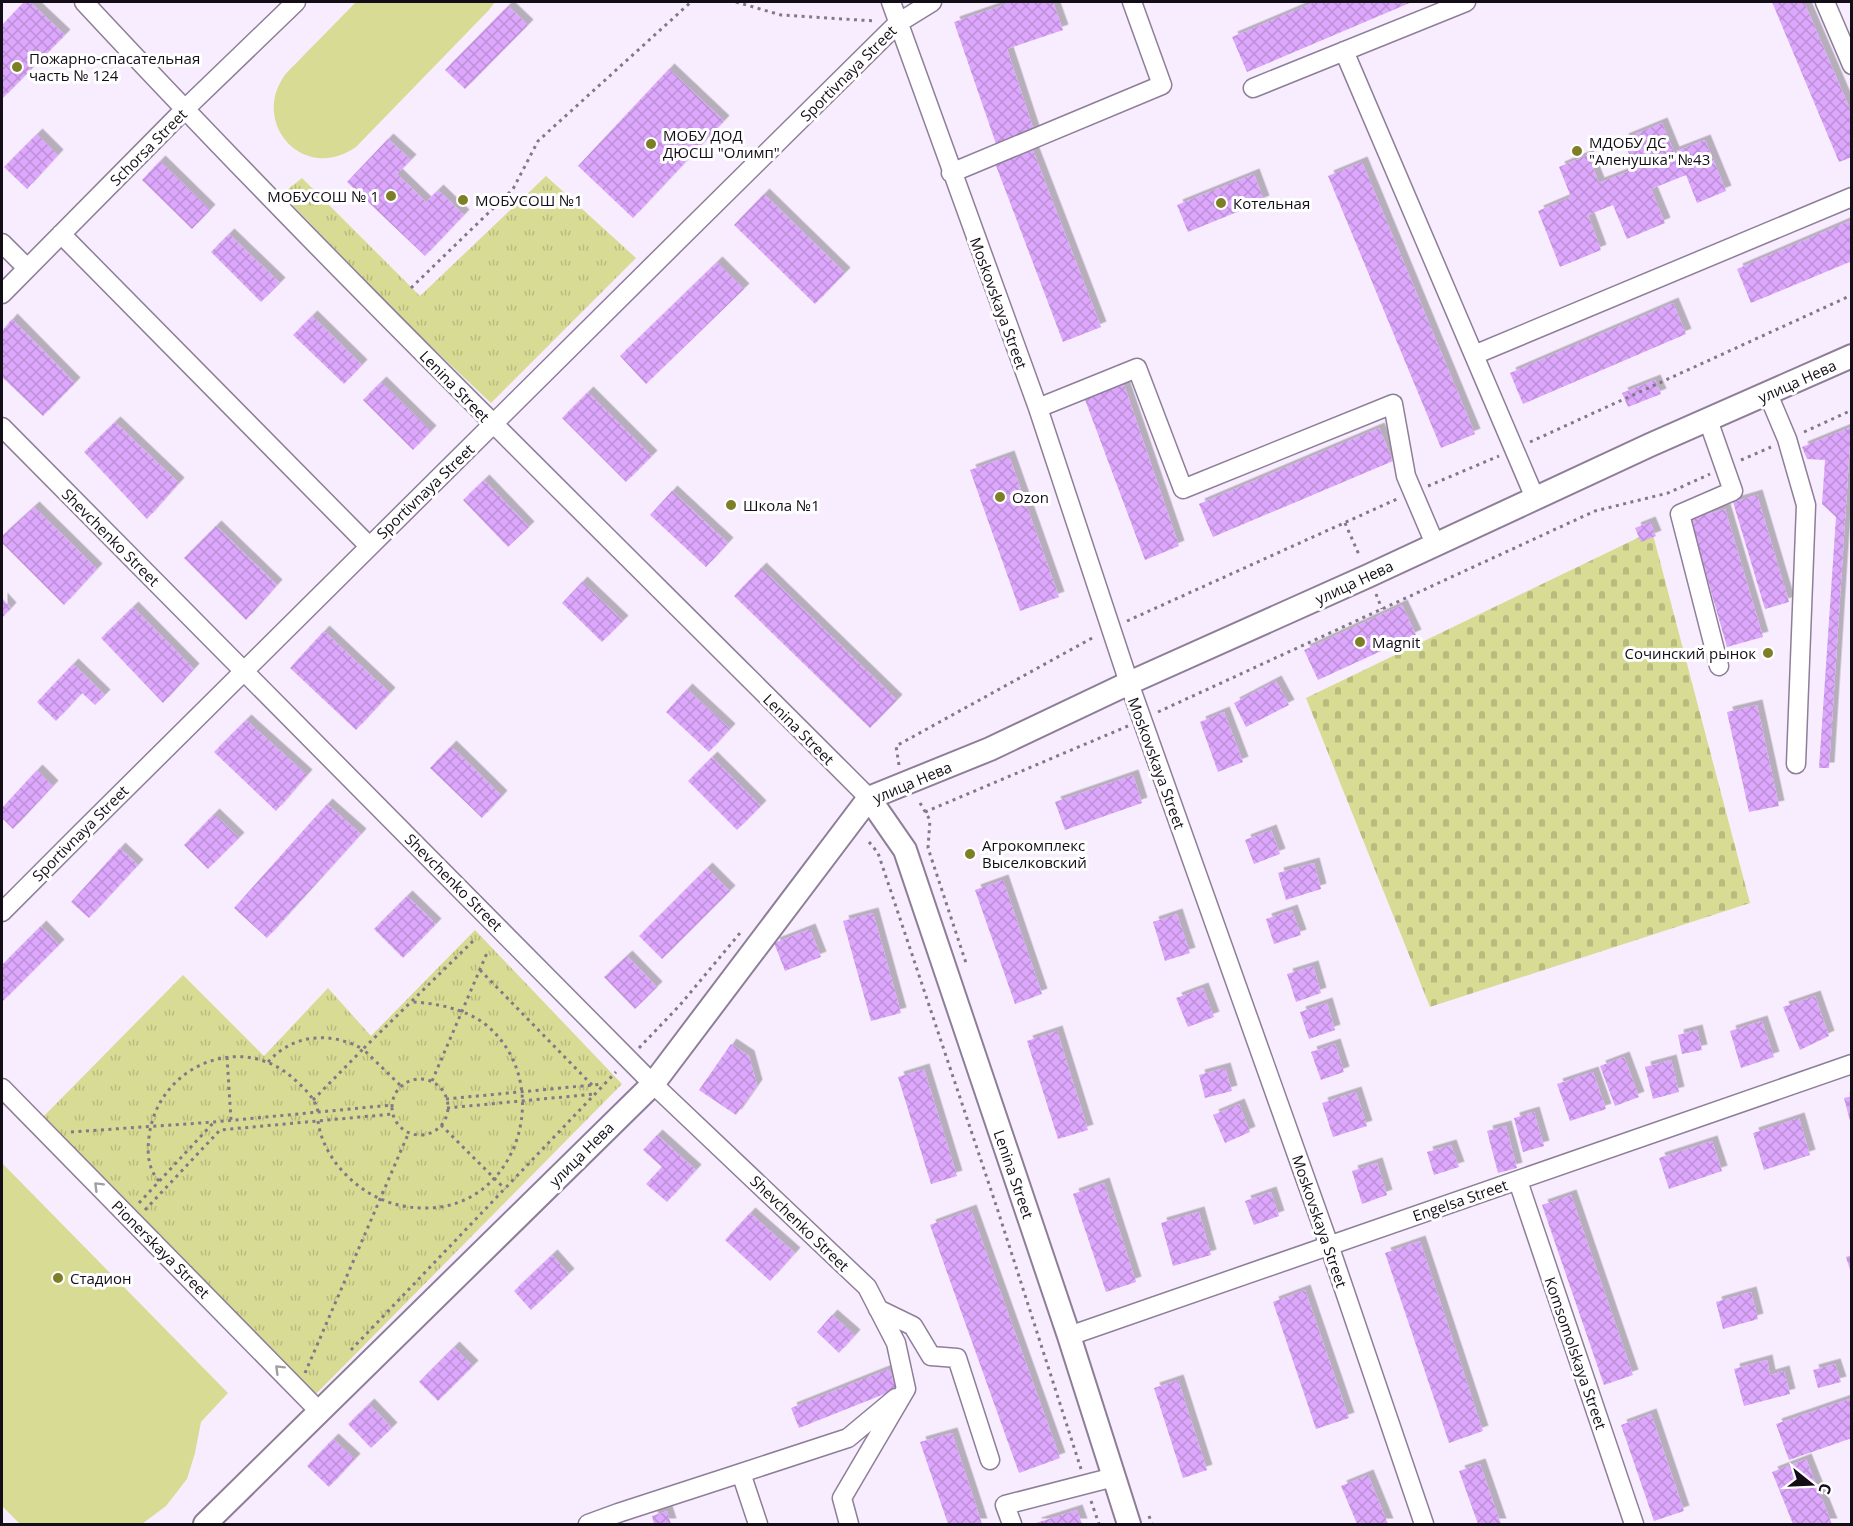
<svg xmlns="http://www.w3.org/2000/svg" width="1853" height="1526" font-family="'Open Sans',sans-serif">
  <defs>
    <pattern id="cemetery-stones" width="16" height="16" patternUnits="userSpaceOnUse" patternTransform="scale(1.5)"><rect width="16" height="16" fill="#d8db93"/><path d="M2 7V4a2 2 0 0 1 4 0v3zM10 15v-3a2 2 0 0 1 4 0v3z" fill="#b8bb7e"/></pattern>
    <pattern id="park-tufts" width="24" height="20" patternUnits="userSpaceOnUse" patternTransform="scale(1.5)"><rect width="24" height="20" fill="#d8db93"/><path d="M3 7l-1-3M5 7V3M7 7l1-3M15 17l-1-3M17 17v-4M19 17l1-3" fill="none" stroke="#b8bb7e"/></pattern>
    <pattern id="building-cross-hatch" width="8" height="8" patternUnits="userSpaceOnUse" patternTransform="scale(1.5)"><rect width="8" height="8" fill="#dca7fc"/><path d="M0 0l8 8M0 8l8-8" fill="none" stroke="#bc8fd7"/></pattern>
    <filter id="shadow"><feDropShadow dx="5.5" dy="-5.5" stdDeviation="0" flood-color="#0004"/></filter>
  </defs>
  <rect width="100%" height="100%" fill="#f8edfe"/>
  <path fill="#d8db93" d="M356,2H495L489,10L356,147C340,158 321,162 303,154C276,141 266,108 280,83C285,72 296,64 304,55C322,37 339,19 356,2Z
    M2,1163L228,1393L201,1422L195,1453L187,1479L166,1506L142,1524H20L2,1506Z"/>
  <path fill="url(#cemetery-stones)" d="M1652,531L1750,903L1430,1007L1306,698Z"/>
  <path fill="url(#park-tufts)" d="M546,176L636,258L491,403L400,317L282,194L302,178L420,296Z
    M475,930L622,1084L315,1395L43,1117L183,975L264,1056L328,988L371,1036Z"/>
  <path fill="url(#building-cross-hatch)" filter="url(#shadow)" d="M24,2H30L65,35L2,99V25Z
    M1012,2H1053L1063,30L1007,49L1034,131L996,144L954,22Z
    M1315,2H1412L1247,72L1232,37Z
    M1772,2H1804L1852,114V157L1839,162Z
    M508,6L528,25L465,89L445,70Z
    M669,69L724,121L633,218L578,166Z
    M1662,123L1674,152L1705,140L1726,191L1697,203L1686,175L1651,189L1665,223L1627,239L1613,205L1588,215L1601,250L1560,267L1538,211L1571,197L1559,167L1588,155L1599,183L1635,169L1623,139Z
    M37,134L58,155L27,189L4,167Z
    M388,139L411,160L397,174L426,202L438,190L464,215L425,256L347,182Z
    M1032,148L1101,327L1063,342L995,163Z
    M160,161L210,210L192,229L142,180Z
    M1362,162L1475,434L1441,448L1328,176Z
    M1254,174L1264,201L1188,232L1177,205Z
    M764,194L845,273L815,304L734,225Z
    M1852,220V261L1751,303L1737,269Z
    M229,234L280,283L261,302L211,252Z
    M717,262L744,289L646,384L620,356Z
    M1673,303L1686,334L1523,404L1510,373Z
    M312,316L362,365L344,384L293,335Z
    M12,319L75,383L43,416L2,377V331Z
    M1655,380L1661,394L1628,407L1622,393Z
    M381,382L431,431L413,450L363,400Z
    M1124,385L1179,546L1145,560L1084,397Z
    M588,392L652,456L626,482L562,418Z
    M115,422L179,483L147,519L84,452Z
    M1851,427L1829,768H1819L1836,517L1822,504L1825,460L1807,459L1802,447Z
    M1379,428L1393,461L1213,537L1199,504Z
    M1009,456L1059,597L1020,611L970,470Z
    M484,480L529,527L508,547L463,500Z
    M672,491L728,543L706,567L650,515Z
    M1757,495L1789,602L1765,609L1733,502Z
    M34,507L97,569L64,605L2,543V536Z
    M1725,509L1763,637L1727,647L1690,519Z
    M1650,522L1656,536L1641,542L1635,528Z
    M216,526L277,585L246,620L184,558Z
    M761,568L897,700L870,728L734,596Z
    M582,582L623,621L602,642L562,603Z
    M2,598L11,608L2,618Z
    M1402,605L1416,635L1318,680L1304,650Z
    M133,607L194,669L163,703L101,638Z
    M324,631L390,693L356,730L290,668Z
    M73,664L105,695L95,705L82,693L56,721L37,702Z
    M1276,681L1289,705L1246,727L1234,703Z
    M687,689L730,729L709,752L666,712Z
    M1757,705L1779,806L1749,812L1727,712Z
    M1224,712L1243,762L1218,772L1200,722Z
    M246,720L307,775L276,811L214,752Z
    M451,746L502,796L482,818L430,768Z
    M712,757L761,806L737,830L688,781Z
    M37,770L53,786L13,829L2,818V808Z
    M1133,775L1142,803L1065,830L1055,802Z
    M327,804L361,834L267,938L234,908Z
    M214,814L239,838L208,869L184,845Z
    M1271,830L1280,854L1254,864L1245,840Z
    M120,848L138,865L89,918L71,902Z
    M1314,863L1321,889L1286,900L1278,873Z
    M707,868L730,891L662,959L639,936Z
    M1003,880L1042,994L1015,1004L975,890Z
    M407,896L436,924L403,958L374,929Z
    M1292,910L1301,935L1274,944L1266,919Z
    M873,913L901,1013L871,1021L843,921Z
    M1177,914L1190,953L1165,961L1153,922Z
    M41,926L59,945L2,1002V965Z
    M810,929L821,957L785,971L774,943Z
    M627,956L657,987L635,1009L604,977Z
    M1313,966L1321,993L1296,1002L1287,974Z
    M1203,988L1214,1017L1188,1027L1176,998Z
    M1815,996L1829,1036L1800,1050L1783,1007Z
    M1327,1003L1335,1030L1309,1039L1300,1012Z
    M1762,1021L1774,1057L1741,1068L1730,1031Z
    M1697,1030L1702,1050L1682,1054L1678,1035Z
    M1057,1031L1088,1130L1058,1139L1027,1041Z
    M731,1044L749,1056L757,1085L736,1115L699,1090Z
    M1335,1044L1344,1072L1321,1080L1311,1052Z
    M1624,1057L1639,1097L1615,1106L1600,1066Z
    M1671,1060L1679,1092L1653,1099L1645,1067Z
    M1225,1068L1232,1091L1205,1098L1199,1075Z
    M924,1069L957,1176L931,1184L898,1077Z
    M1593,1072L1606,1109L1570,1121L1557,1084Z
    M1356,1092L1367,1126L1333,1137L1322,1103Z
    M1852,1096V1125H1851L1844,1098Z
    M1239,1104L1250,1132L1225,1143L1213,1115Z
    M1534,1112L1544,1146L1523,1152L1514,1118Z
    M1799,1118L1810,1155L1764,1170L1753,1133Z
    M1506,1126L1517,1168L1498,1173L1487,1131Z
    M657,1135L696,1170L667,1202L646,1184L662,1167L643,1150Z
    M1712,1141L1722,1171L1669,1189L1659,1158Z
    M1451,1145L1459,1167L1434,1175L1427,1152Z
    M1377,1163L1387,1195L1362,1204L1352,1171Z
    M1104,1183L1136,1282L1106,1292L1073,1194Z
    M1271,1192L1279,1216L1254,1225L1245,1201Z
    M1571,1195L1633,1375L1604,1385L1542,1205Z
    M971,1210L1060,1458L1019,1473L930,1225Z
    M1199,1212L1211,1255L1173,1266L1161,1223Z
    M750,1213L795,1253L770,1281L725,1240Z
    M1420,1241L1483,1431L1449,1443L1385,1253Z
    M552,1255L569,1274L531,1310L514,1291Z
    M1852,1255V1273H1851L1846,1257Z
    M1305,1290L1349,1418L1316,1429L1273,1302Z
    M1751,1292L1758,1319L1723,1329L1716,1302Z
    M832,1315L855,1335L839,1353L817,1332Z
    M454,1347L473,1366L438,1401L419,1382Z
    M1767,1360L1770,1375L1784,1371L1790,1394L1744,1406L1734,1369Z
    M1835,1364L1841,1382L1818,1388L1813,1370Z
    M889,1369L897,1389L799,1428L791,1408Z
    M1178,1380L1207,1470L1183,1478L1154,1388Z
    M1852,1398V1438L1789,1460L1776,1424Z
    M369,1404L392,1428L371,1448L348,1424Z
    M1651,1414L1684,1511L1654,1521L1621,1425Z
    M952,1433L982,1524H948L920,1442Z
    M333,1439L355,1459L329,1487L307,1466Z
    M1806,1459L1832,1524H1793L1772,1472Z
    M1480,1464L1501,1524H1478L1459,1471Z
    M1368,1475L1388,1524H1357L1341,1486Z
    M1077,1510L1082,1524H1036V1523Z
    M667,1511L671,1524H654L652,1516Z"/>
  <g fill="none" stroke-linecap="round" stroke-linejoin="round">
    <defs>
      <path id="minor" d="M84,2C338,275 606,534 869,798
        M891,2L1038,408L1129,683L1329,1245L1424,1524
        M1825,2L1852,65
        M1344,51L1535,498
        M1253,88L1466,2
        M951,173L1162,85L1132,2
        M61,234L369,546
        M2,243L27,268
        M2,294L185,109L296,2
        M1474,355L1852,197
        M1768,394L1787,439L1806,505L1796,764
        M1038,408L1137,368L1183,489L1393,404L1406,476L1435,544
        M1708,420L1733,491L1680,514L1719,666
        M2,427L653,1084L867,1287L896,1343L906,1389L842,1498L849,1524
        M2,912C299,614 599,319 898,23L932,2
        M2,1088L320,1412
        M1518,1181L1634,1524
        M878,1309L913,1326L931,1356L957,1358L990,1460
        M1069,1336L1852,1064
        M741,1473L848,1438L896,1398
        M588,1524L618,1513L741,1473L758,1524
        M1012,1524L1005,1505L1114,1477"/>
      <path id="major" d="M869,798L905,850L1069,1336L1129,1524
        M205,1524L653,1084L869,798L990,749L1129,683L1368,576L1650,445L1852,356"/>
    </defs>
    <use href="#minor" stroke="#8e7e98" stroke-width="21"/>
    <use href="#major" stroke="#8e7e98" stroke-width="26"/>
    <path stroke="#817986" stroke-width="3" stroke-dasharray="3 4.5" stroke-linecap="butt" d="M736,2L781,15L875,21
      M411,288L513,189L538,141L691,2
      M1804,432L1852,410
      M1530,442L1852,295
      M1741,460L1771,447
      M1428,486L1499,456
      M1345,523L1360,557
      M1376,594L1382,609
      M1127,621L1397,499
      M1158,712L1595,511L1668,493L1710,474
      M899,765L896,746L1094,637
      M920,803L930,820L928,848L966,963
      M925,812L1128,726
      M869,842L878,853L997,1208L1081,1469
      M480,970L592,1085
      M639,1048L680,1005L740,933
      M227,1057L231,1120
      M268,1062C293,1034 330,1031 363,1049L473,941
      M392 1107a28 28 0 1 1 56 0a28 28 0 1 1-56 0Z
      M432,1081L487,953
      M446,1099L603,1084
      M313,1100L363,1049L401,1086
      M447,1108L595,1094
      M318,1121C322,1151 343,1177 369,1193C386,1203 404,1208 425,1208C519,1209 557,1082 485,1024C465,1009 436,1003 412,1002
      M441,1125L505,1189
      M71,1132L214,1122L392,1105
      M159,1181C148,1169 147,1153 149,1137C157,1067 240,1030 294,1079C304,1088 316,1099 318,1112
      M139,1203L214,1122
      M145,1210L220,1130L393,1114
      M351,1350L616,1072
      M305,1373L409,1132
      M1091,1501L1099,1524
      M1149,1516L1152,1524"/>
    <use href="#minor" stroke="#fff" stroke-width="18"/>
    <use href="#major" stroke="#fff" stroke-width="22"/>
  </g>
  <defs><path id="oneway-chevron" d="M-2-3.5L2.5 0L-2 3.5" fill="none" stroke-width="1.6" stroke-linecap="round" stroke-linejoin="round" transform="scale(1.5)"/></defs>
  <g stroke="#a19ea2">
    <use href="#oneway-chevron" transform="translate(98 1186) rotate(-135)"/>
    <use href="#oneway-chevron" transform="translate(279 1369) rotate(-135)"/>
  </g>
  <g fill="#7d7e26" stroke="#fff" stroke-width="2">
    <circle cx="17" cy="67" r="6"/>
    <circle cx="651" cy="144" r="6"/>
    <circle cx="1577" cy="151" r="6"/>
    <circle cx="391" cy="196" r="6"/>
    <circle cx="463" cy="200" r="6"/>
    <circle cx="1221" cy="203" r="6"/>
    <circle cx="1000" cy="497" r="6"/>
    <circle cx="731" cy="505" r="6"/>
    <circle cx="1360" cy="642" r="6"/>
    <circle cx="1768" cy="653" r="6"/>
    <circle cx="970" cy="854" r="6"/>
    <circle cx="58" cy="1278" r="6"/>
  </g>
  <g text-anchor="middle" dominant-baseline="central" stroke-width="6" stroke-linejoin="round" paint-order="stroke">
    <g font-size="15" fill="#130d17" stroke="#fff" text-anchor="start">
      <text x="29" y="58">Пожарно-спасательная<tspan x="29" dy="17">часть № 124</tspan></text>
      <text x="663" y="135">МОБУ ДОД<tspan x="663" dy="17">ДЮСШ "Олимп"</tspan></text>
      <text x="1589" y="142">МДОБУ ДС<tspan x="1589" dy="17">"Аленушка" №43</tspan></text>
      <text x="379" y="196" text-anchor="end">МОБУСОШ № 1</text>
      <text x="475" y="200">МОБУСОШ №1</text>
      <text x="1233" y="203">Котельная</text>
      <text x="1012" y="497">Ozon</text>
      <text x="743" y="505">Школа №1</text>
      <text x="1372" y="642">Magnit</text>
      <text x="1756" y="653" text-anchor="end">Сочинский рынок</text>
      <text x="982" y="845">Агрокомплекс<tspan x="982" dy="17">Выселковский</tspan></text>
      <text x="70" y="1278">Стадион</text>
    </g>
    <g font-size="15" fill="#130d17" stroke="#fff">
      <text transform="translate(848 73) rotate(-45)">Sportivnaya Street</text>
      <text transform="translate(148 147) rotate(-45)">Schorsa Street</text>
      <text transform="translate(999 303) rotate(70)">Moskovskaya Street</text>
      <text transform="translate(1797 381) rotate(-24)">улица Нева</text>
      <text transform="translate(455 386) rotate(46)">Lenina Street</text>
      <text transform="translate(425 491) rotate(-44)">Sportivnaya Street</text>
      <text transform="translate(111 537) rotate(45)">Shevchenko Street</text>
      <text transform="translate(1354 582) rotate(-25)">улица Нева</text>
      <text transform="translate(799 729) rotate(45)">Lenina Street</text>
      <text transform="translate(1157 763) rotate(70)">Moskovskaya Street</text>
      <text transform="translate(912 782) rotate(-23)">улица Нева</text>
      <text transform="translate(80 833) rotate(-45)">Sportivnaya Street</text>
      <text transform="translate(454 882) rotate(45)">Shevchenko Street</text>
      <text transform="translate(581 1154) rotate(-45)">улица Нева</text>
      <text transform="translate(1014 1174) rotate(71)">Lenina Street</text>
      <text transform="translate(1460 1200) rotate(-19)">Engelsa Street</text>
      <text transform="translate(1320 1221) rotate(71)">Moskovskaya Street</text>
      <text transform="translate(800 1223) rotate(44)">Shevchenko Street</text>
      <text transform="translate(161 1249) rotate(45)">Pionerskaya Street</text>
      <text transform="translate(1576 1353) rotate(71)">Komsomolskaya Street</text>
    </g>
  </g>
  <rect width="1853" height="1526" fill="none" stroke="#130d17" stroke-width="6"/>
  <g transform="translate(1811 1484) rotate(108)" stroke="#ffffff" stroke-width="4.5" paint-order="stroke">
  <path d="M0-4.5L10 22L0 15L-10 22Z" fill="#130d17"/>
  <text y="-9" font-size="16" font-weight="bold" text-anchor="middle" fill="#130d17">С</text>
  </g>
</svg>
